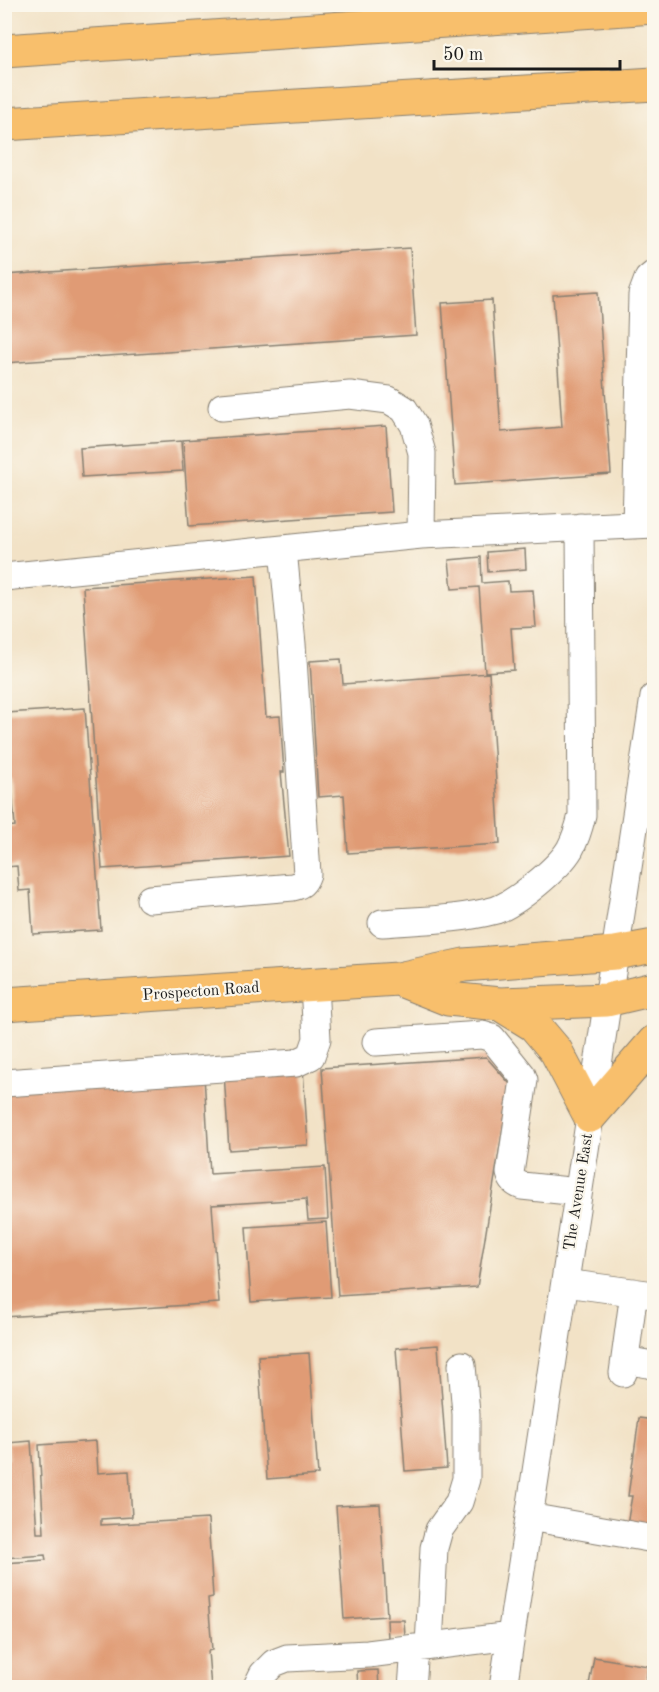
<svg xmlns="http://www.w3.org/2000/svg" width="659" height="1692" font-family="'Old Standard TT',serif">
  <rect width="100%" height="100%" fill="#fbf7ec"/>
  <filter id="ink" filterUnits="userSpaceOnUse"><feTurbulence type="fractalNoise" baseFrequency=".0167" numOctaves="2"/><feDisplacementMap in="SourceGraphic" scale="12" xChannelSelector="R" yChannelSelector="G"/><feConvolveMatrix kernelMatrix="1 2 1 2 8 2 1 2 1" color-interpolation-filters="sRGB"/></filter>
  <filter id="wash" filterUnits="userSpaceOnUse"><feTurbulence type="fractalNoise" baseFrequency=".008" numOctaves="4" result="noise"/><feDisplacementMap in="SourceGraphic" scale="24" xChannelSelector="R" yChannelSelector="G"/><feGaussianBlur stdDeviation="1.35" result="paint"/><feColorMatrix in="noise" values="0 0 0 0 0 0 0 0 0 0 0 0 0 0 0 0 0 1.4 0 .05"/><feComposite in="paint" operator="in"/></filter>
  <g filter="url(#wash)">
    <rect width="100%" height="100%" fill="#f2e2c6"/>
    <g id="blocks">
      <path fill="#e09b74" d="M410,248L416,335L4,363V275Z
        M598,292L611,474L455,485L442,303L492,300L501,432L562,427L553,295Z
        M386,426L392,512L189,526L183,440Z
        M181,441L183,471L82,477L80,448Z
        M525,549L526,569L488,572L487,552Z
        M481,557L482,583L508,581L509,591L533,590L536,627L511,628L514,670L485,672L479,587L452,589L449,560Z
        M256,576L266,717L280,716L284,772H281L289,856L102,869L83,587Z
        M341,659L343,684L489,673L500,844L348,853L344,795L318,797L310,661Z
        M85,708L101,930L33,934L30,890L19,891L17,866L5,867L4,827L15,826L11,778H4V738H8L6,713Z
        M486,1057L510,1084L477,1287L338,1296L322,1068Z
        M303,1068L308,1145L229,1150L224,1073Z
        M204,1076L210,1174L325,1167L328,1219L308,1220L306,1199L212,1205L219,1303L4,1317V1088Z
        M326,1222L331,1297L251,1302L246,1227Z
        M438,1345L447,1468L405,1471L396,1348Z
        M309,1353L318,1475L267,1479L258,1356Z
        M639,1418L654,1420V1528L627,1524L632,1496H628Z
        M31,1441L37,1533H44L39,1445L96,1441L98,1473L129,1471L132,1517L101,1519V1525L208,1519L213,1597L208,1598L212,1650L208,1651L211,1688H4V1563L46,1560L45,1555L4,1558V1459H9L8,1443Z
        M380,1504L387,1616L344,1619L336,1506Z
        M387,1620H404L405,1637L388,1638Z
        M594,1657L648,1666L645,1688H602L589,1685Z
        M378,1670L379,1688H358L357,1671Z"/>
    </g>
  </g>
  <g filter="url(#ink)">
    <use href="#blocks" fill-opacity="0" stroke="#877f71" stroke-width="1.5"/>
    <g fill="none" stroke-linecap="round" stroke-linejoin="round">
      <defs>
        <path id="minor" d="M222,407L350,395L389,400L404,409L414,425L422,453L421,535
          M636,525L642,295L648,279L654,274
          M4,577L421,535L654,524
          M150,899L293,887C301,885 304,883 307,874L292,644L283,549
          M382,923C420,920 459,920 496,910C516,903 559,868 570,849C576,838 579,828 582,815L580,527
          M376,1042L482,1035L492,1038L522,1075L524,1080L510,1173C512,1181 515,1183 522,1186L578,1192
          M4,1083L296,1063L311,1056L317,1039L314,985
          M565,1283L654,1295
          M625,1360L653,1365
          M623,1373L634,1292
          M529,1517L654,1539
          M429,1646L434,1548L439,1530L459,1502L466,1479V1414L462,1365
          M256,1688L263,1674L274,1663L287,1658L368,1654L511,1636
          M412,1688L415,1648
          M503,1688L654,697"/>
        <path id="major" d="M398,979L448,999L500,1004L607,1000L654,989
          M4,1004L398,979L464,965L615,953L654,946
          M500,1004L534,1025L556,1051L590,1116L654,1042"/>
        <path id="highway" d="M4,51L654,7
          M4,124L654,84"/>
      </defs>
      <use href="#minor" stroke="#877f71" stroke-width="29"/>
      <use href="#major" stroke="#877f71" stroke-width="35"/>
      <use href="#highway" stroke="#877f71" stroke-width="35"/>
      <use href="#minor" stroke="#fff" stroke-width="27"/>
      <use href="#major" stroke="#f8bf6c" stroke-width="33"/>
      <use href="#highway" stroke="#f8bf6c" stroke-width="33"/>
    </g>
  </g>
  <g text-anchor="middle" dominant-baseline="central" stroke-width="4.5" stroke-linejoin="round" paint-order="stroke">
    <g font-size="16" fill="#1c1c1c" stroke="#fbf7ec">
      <text transform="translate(201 992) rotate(-4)">Prospecton Road</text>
      <text transform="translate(579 1192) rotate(-81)">The Avenue East</text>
    </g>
  </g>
  <rect width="659" height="1692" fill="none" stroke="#fbf7ec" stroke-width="24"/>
  <path d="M434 60v9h186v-9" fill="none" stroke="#1c1c1c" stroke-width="3"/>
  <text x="443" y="60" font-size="18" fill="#1c1c1c" stroke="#fbf7ec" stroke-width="4.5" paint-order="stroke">50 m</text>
</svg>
